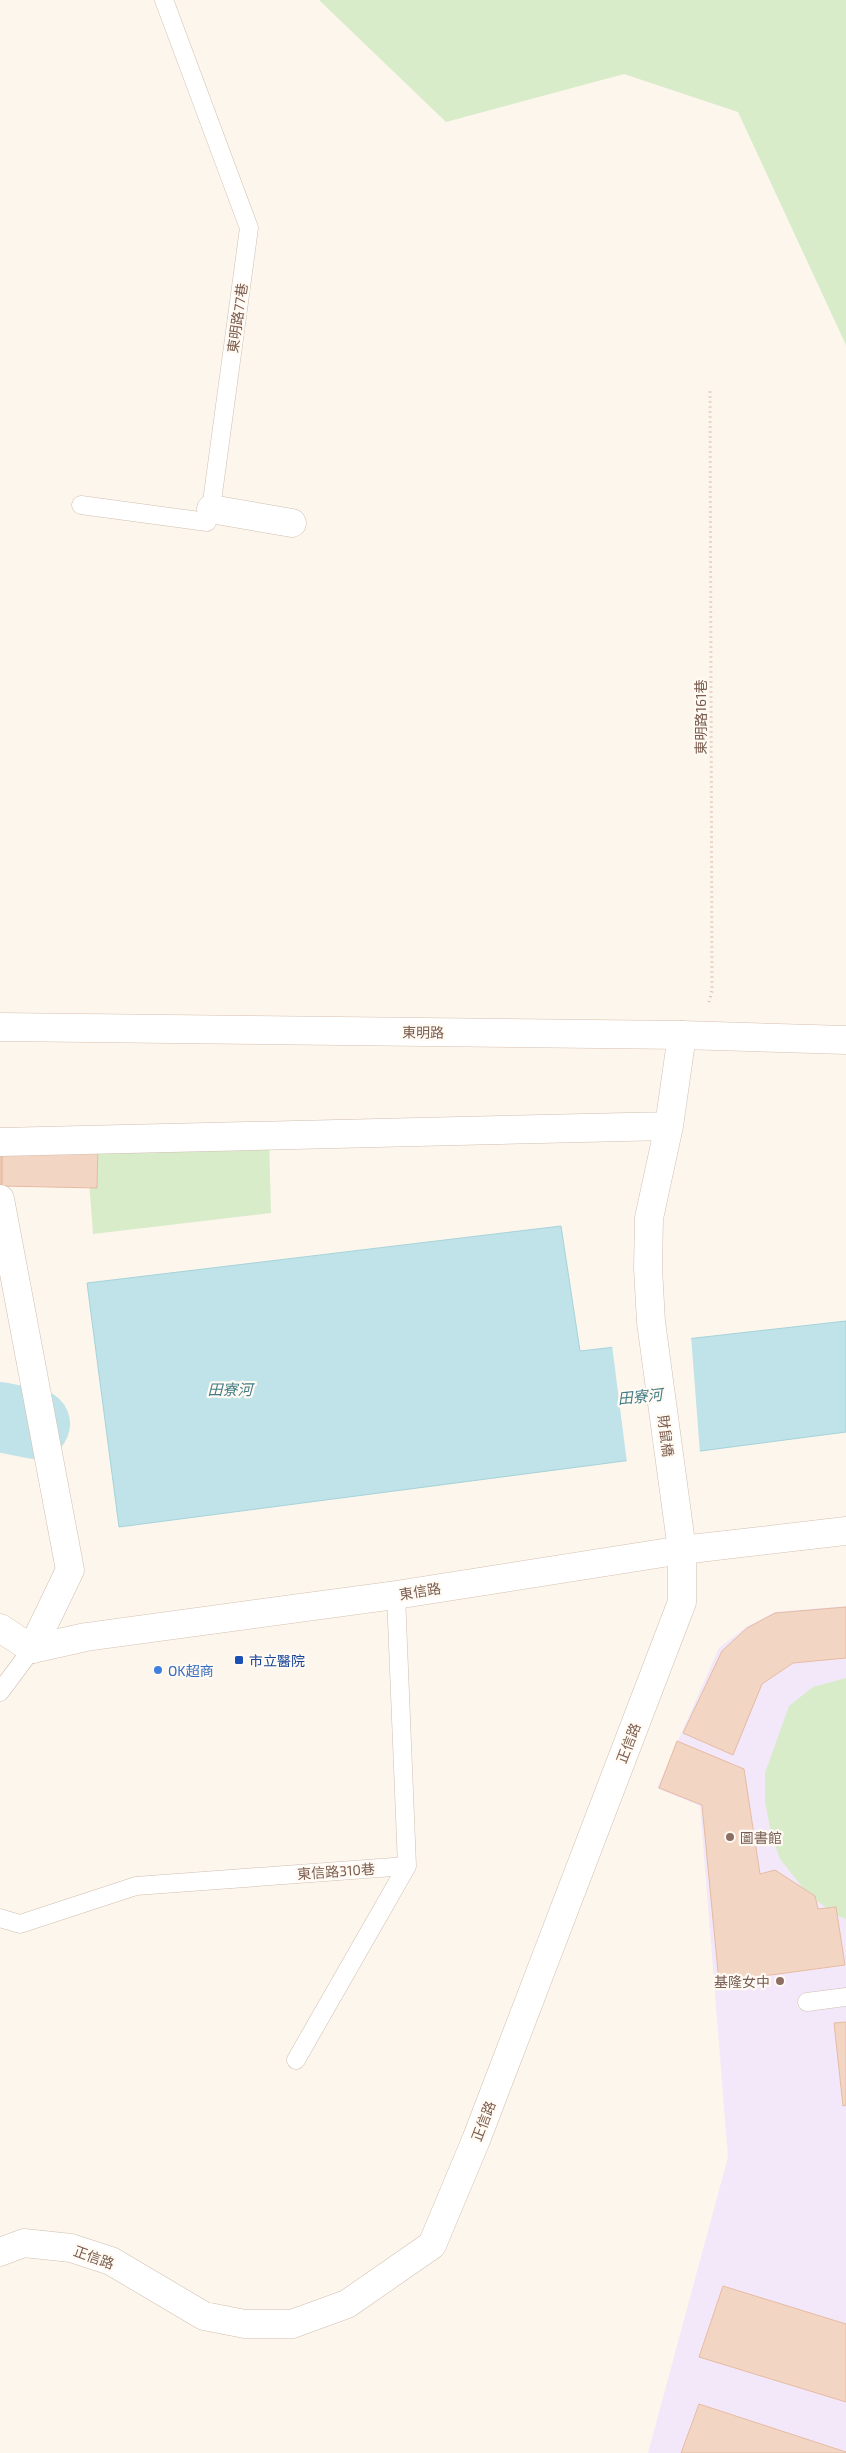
<svg xmlns="http://www.w3.org/2000/svg" width="846" height="2453" font-family="'Exo 2','Noto Sans TC',sans-serif">
  <rect width="100%" height="100%" fill="#fdf6ec"/>
  <path fill="#f3e8fa" d="M846,1606V2453H648L728,2157L700,1806L657,1788L719,1648L746,1627L775,1612Z"/>
  <path fill="#d8ecc9" d="M319,0H846V345L738,112L624,74L446,122Z
    M269,1135L271,1213L93,1234L86,1140Z
    M846,1678V1919L834,1914L807,1893L780,1859L771,1834L765,1801V1773L789,1706L813,1687Z"/>
  <path fill="#bfe3e8" stroke="#a5d3da" d="M561,1226L580,1351L846,1321V1432L119,1527L87,1283Z"/>
  <path fill="#fdf6ec" d="M691,1336L700,1453L627,1463L612,1345Z"/>
  <g fill="none" stroke-linecap="round" stroke-linejoin="round">
    <path stroke="#bfe3e8" stroke-width="70" d="M0,1417L35,1424"/>
  </g>
  <path fill="#f3d5c3" stroke="#e6bba3" d="M0,1141H2V1186H0Z
    M2,1141L98,1143L97,1188L2,1186Z
    M846,1607V1658L793,1663L762,1684L733,1755L683,1733L722,1651L747,1628L775,1613Z
    M677,1741L744,1769L760,1874L775,1870L815,1896L818,1909L836,1907L845,1965L719,1982L702,1805L659,1788Z
    M846,2022V2105L843,2106L834,2023Z
    M723,2286L846,2324V2402L699,2357Z
    M699,2404L846,2452V2453H681Z"/>
  <g fill="none" stroke-linecap="round" stroke-linejoin="round">
    <defs>
      <path id="lane" d="M81,505L207,522L211,509L249,228L164,0
        M0,1692L32,1649
        M0,1918L20,1924L136,1886L407,1866L396,1595
        M807,2002L846,1997
        M296,2060L407,1866"/>
      <path id="street" d="M211,509L292,523
        M0,1142L669,1126
        M0,1199L70,1570L32,1649
        M0,2252L24,2243L71,2248L111,2261L204,2316L245,2324H292L347,2304L432,2245L476,2140L682,1602V1550L651,1322L648,1268L649,1218L669,1126L682,1035"/>
      <path id="secondary" d="M0,1027L682,1035L846,1040
        M0,1628L32,1649L86,1637L396,1595L682,1550L846,1531"/>
    </defs>
    <use href="#lane" stroke="#d1beb0" stroke-width="19"/>
    <use href="#street" stroke="#d1beb0" stroke-width="29"/>
    <use href="#secondary" stroke="#d6c0b0" stroke-width="29"/>
    <path stroke="#d9b8a5" stroke-width="3" stroke-dasharray="1 4" stroke-linecap="butt" d="M709,1002L712,991L710,388"/>
    <use href="#lane" stroke="#fff" stroke-width="18"/>
    <use href="#street" stroke="#fff" stroke-width="28"/>
    <use href="#secondary" stroke="#fff" stroke-width="28"/>
  </g>
  <rect fill="#1a4fb4" stroke="#fffaf3" stroke-width="2" x="234" y="1655" width="10" height="10" rx="2.5"/>
  <circle fill="#3f7fe0" stroke="#fffaf3" stroke-width="2" cx="158" cy="1670" r="5"/>
  <g fill="#8d6e63" stroke="#fffaf3" stroke-width="2">
    <circle cx="730" cy="1837" r="5"/>
    <circle cx="780" cy="1981" r="5"/>
  </g>
  <g text-anchor="middle" dominant-baseline="central" stroke-width="4.5" stroke-linejoin="round" paint-order="stroke">
    <g font-size="14" fill="#7a5c4d" stroke="#fffaf3">
      <text transform="translate(237 318) rotate(-82)">東明路77巷</text>
      <text transform="translate(700 717) rotate(-90)">東明路161巷</text>
      <text transform="translate(423 1032) rotate(1)">東明路</text>
      <text transform="translate(666 1436) rotate(83)">財鼠橋</text>
      <text transform="translate(420 1591) rotate(-9)">東信路</text>
      <text transform="translate(628 1743) rotate(-69)">正信路</text>
      <text transform="translate(336 1871) rotate(-4)">東信路310巷</text>
      <text transform="translate(483 2121) rotate(-69)">正信路</text>
      <text transform="translate(94 2257) rotate(20)">正信路</text>
    </g>
    <g font-size="14" fill="#164399" stroke="#fffaf3" text-anchor="start">
      <text x="249" y="1660">市立醫院</text>
    </g>
    <g font-size="14" fill="#366cbe" stroke="#fffaf3" text-anchor="start">
      <text x="168" y="1670">OK超商</text>
    </g>
    <g font-size="14" fill="#785e54" stroke="#fffaf3" text-anchor="start">
      <text x="740" y="1837">圖書館</text>
      <text x="770" y="1981" text-anchor="end">基隆女中</text>
    </g>
    <g font-size="15" font-style="italic" fill="#437c86" stroke="#fffaf3">
      <text x="230" y="1389">田寮河</text>
      <text transform="translate(640 1396) rotate(-6)">田寮河</text>
    </g>
  </g>
</svg>
